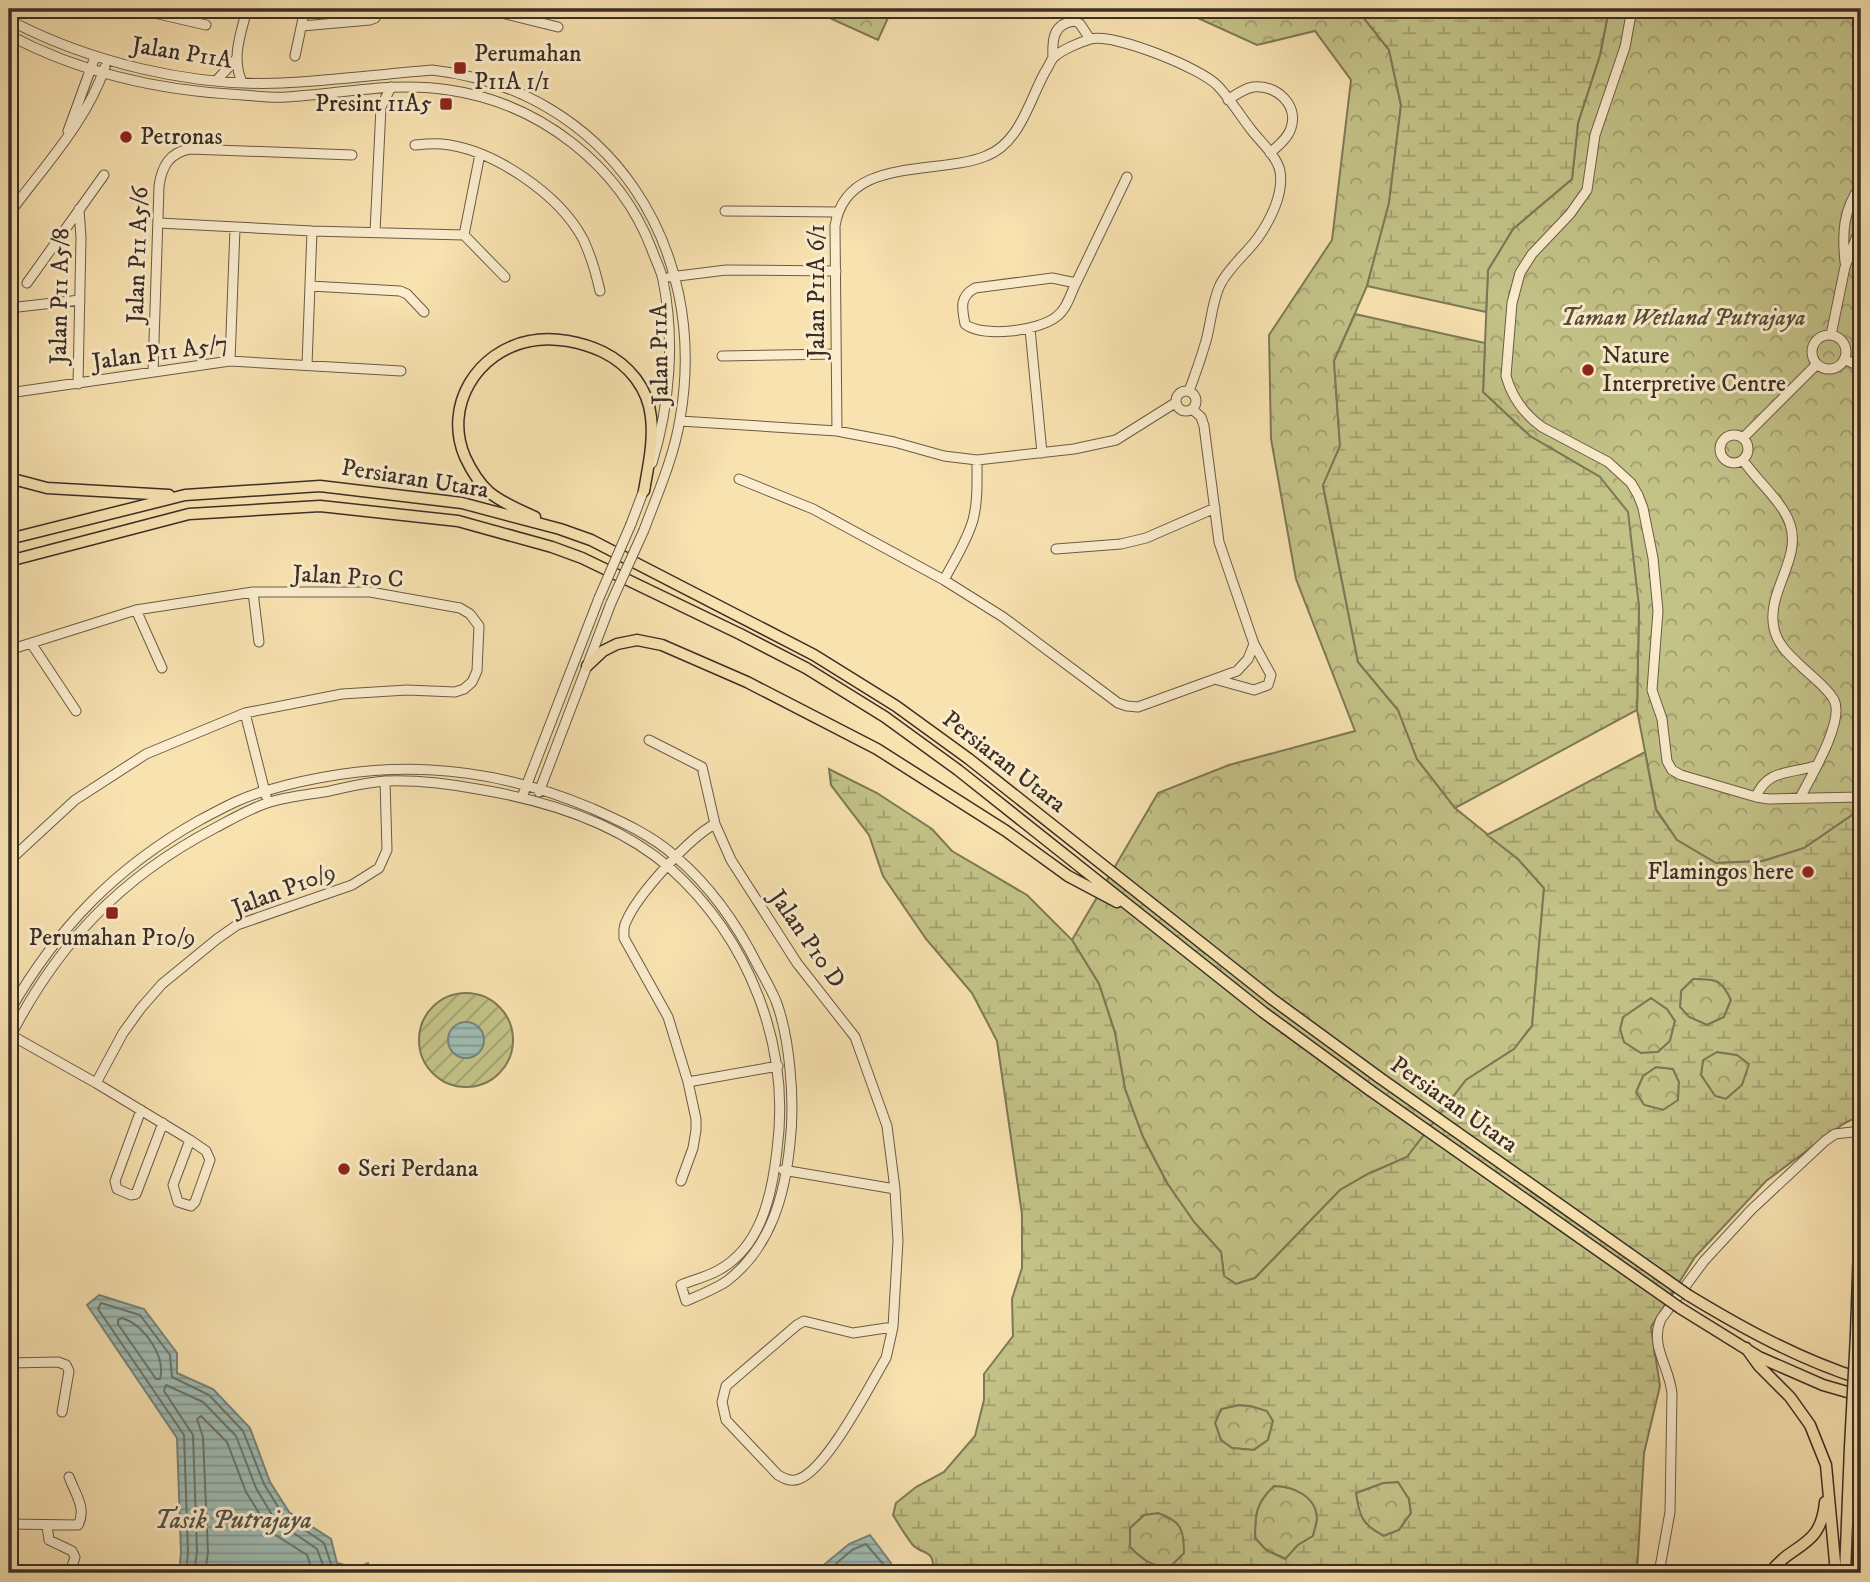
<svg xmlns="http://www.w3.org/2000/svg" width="1870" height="1582" font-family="'IM FELL DW Pica',serif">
  <defs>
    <pattern id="forest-crowns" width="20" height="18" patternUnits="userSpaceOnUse" patternTransform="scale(1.75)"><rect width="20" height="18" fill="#c3c287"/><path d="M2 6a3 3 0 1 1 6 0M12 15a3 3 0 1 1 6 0" fill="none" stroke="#9f9e6e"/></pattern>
    <pattern id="wetland-marsh" width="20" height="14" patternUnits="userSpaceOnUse" patternTransform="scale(1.75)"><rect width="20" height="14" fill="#c3c287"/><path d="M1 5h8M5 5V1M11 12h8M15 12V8" fill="none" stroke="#9f9e6e"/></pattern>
    <pattern id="garden-furrows" width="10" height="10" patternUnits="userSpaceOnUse" patternTransform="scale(1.75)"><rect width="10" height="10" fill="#c3c287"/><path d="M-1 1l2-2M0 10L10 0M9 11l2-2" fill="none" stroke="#9f9e6e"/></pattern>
    <pattern id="water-rules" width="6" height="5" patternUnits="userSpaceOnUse" patternTransform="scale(1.75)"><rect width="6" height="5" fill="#9fbcb4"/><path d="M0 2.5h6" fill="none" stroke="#839992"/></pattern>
  </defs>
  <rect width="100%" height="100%" fill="#f8e2b0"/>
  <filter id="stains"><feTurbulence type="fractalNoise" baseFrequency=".00286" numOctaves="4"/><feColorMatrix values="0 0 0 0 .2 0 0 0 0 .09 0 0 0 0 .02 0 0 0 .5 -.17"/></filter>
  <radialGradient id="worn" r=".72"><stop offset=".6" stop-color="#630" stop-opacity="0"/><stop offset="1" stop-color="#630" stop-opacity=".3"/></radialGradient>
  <path fill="url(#forest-crowns)" stroke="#7e7856" stroke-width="2" d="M810,9H892L878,40Z
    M1178,9H1353L1359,12L1389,50L1401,105L1389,203L1367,286L1334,361L1340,446L1323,486L1358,662L1398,710L1417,759L1455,808L1518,859L1544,888L1532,1026L1514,1049L1466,1080L1407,1157L1368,1174L1340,1190L1255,1278L1236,1284L1224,1276L1221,1252L1194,1222L1167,1183L1143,1137L1125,1089L1115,1033L1099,984L1072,940L1158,793L1229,765L1355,731L1296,579L1271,439L1269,335L1332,240L1351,80L1315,31L1257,45Z
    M1609,9H1861V809L1804,848L1763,861L1716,863L1677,840L1656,809L1637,710L1639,606L1600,477L1530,436L1483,392L1488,270L1513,229L1572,179L1578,123L1600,55Z
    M1693,979C1715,979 1721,978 1731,1000L1724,1017L1707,1025L1689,1017L1680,1007L1681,991Z
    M1651,998L1667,1009L1675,1021L1670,1041L1658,1052L1641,1053L1624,1043L1620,1029L1623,1017Z
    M1717,1052L1737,1055L1750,1064L1742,1085L1726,1099L1715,1096L1701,1075L1703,1060Z
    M1656,1067L1673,1069L1679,1082L1678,1101L1663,1110L1644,1105L1636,1092L1643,1076Z
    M1239,1405L1252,1406L1267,1411L1273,1421L1268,1440L1253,1450L1232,1448L1221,1440L1215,1423L1221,1409Z
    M1398,1482L1409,1499L1411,1513L1399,1530L1384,1536C1362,1525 1359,1517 1356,1493L1383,1483Z
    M1274,1486C1293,1486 1316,1496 1317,1518C1317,1524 1314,1531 1313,1536L1298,1545L1286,1559L1266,1550L1255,1538C1255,1513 1256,1503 1274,1486Z
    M1158,1513C1181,1521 1184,1529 1185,1553L1171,1566C1153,1568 1142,1560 1130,1547V1528L1144,1515Z"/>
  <path fill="url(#wetland-marsh)" stroke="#7e7856" stroke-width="2" fill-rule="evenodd" d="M1353,9H1609L1600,55L1578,123L1572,179L1513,229L1488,270L1486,312L1367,286L1389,203L1401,105L1389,50L1359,12Z
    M1355,314L1485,343L1483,392L1530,436L1600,477L1628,512L1639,606L1637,710L1455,808L1417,759L1398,710L1358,662L1323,485L1340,446L1334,361Z
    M1645,752L1656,810L1677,840L1716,863L1763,861L1804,848L1861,809V1115L1843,1124L1766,1181L1695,1257L1651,1327L1660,1386L1644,1453L1637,1573H933C935,1547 922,1556 912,1544C905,1535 899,1525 893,1515L896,1503L916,1487L944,1472L975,1436L984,1400V1374L1013,1336L1012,1299L1022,1268V1214L997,1041L972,993L926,939L883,876L869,835L831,785L829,769L877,793L932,829L952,851L1027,895L1072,940L1099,984L1115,1033L1125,1089L1143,1137L1167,1183L1194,1222L1221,1252L1224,1276L1236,1284L1255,1278L1340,1190L1368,1174L1407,1157L1466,1080L1514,1049L1532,1026L1544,888L1518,859L1487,835ZM1693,979C1715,979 1721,978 1731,1000L1724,1017L1707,1025L1689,1017L1680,1007L1681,991ZM1651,998L1667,1009L1675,1021L1670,1041L1658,1052L1641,1053L1624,1042L1620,1029L1623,1017ZM1717,1052L1737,1055L1749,1064L1742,1085L1726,1099L1715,1096L1701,1075L1703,1060ZM1656,1067L1673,1069L1679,1082L1678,1100L1663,1110L1644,1105L1636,1092L1643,1076ZM1239,1405L1251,1406L1267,1411L1273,1421L1268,1440L1254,1450L1232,1448L1221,1440L1215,1423L1221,1409ZM1398,1482L1409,1499L1411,1513L1399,1530L1384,1536C1363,1525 1359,1517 1356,1493L1383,1483ZM1274,1486C1293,1486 1316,1496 1317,1518C1317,1524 1314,1530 1313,1536L1298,1545L1285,1559L1266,1550L1255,1538C1255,1513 1256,1503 1274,1486ZM1158,1513C1181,1521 1184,1529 1184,1553L1171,1566C1153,1568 1143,1560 1130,1547V1528L1144,1515Z"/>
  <path fill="url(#garden-furrows)" stroke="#7e7856" stroke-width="2" d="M419 1040a47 47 0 1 1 94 0a47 47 0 1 1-94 0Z"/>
  <path fill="url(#water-rules)" stroke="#77837b" stroke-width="2" d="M448 1040a18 18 0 1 1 36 0a18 18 0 1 1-36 0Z
    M99,1295L144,1309L177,1353V1373L213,1389L250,1428L270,1482L289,1512L331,1539L337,1563L357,1568L368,1563L372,1573H179L181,1552L177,1438L87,1305Z
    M870,1535L891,1563L890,1573H814L849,1544Z"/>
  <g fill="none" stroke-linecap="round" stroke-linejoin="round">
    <path stroke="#6c756d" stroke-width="2" d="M122,1318C144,1325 166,1356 160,1379H156L118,1324V1320Z
      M186,1573L188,1552L184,1435L98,1309L101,1303L140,1315L170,1355L172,1377L209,1395L243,1431L264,1484L283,1515L324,1543L332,1567L349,1573
      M194,1573L197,1552L193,1435L164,1391L166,1385L203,1402L236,1436L256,1488L275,1520L317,1549L326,1573
      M205,1573L208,1552L203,1437L197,1419L201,1416L227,1442L246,1492L267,1526L274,1534L307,1555L313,1573
      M825,1573L852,1550L866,1544L883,1564L884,1573"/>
    <defs>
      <path id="minor" d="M137,9L206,25
        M485,9L558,27
        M1632,9L1625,47L1595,135L1587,190L1570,214L1532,254L1520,273L1512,303L1506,376C1512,398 1524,414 1542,427L1608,462L1631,483L1638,495L1643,508L1653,558L1658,611L1652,690L1662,719L1667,761L1672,770L1681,775L1756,797L1769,799L1861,797
        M9,20C89,62 191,87 282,83C332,81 382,74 432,70C609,90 710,247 680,419C674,457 657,495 644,530
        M302,26L370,20L375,18L380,9
        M9,35C80,73 163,91 243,95C257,96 272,98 286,97C340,94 395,81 449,90C539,103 620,165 652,250C655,259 661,270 663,280C675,340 670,405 652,463
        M295,56L305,9
        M1053,58C1052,40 1053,23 1075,21L1080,24L1090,39
        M217,80L236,59
        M242,82C231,58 241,33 247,9
        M1228,100C1235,95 1243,89 1253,87C1275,84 1299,104 1291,128C1288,138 1278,146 1270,153
        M68,131L95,57
        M415,145C424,144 434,143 442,144C493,149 559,194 583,239C591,256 596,273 600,291
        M725,211L837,212
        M9,214C43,167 86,123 105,67
        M159,223L312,231L464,235L505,277
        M375,232L381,107L391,87
        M464,235L480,154
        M1845,262C1842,233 1843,210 1861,185
        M670,277L726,270L836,271
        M1052,278L1076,283C1070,295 1067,309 1056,317C1038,331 983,338 965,324C962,308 959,297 975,288Z
        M27,283L104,175
        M1076,283L1127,177
        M310,286L400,291L407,294L424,312
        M9,308L80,300
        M1030,329L1042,453
        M1831,335L1845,267L1861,225
        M1812 352a17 17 0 1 1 34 0a17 17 0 1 1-34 0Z
        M722,356L836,354
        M1844,359L1861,367
        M230,361L235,228
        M307,365L312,231
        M153,372L159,186C162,166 169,153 190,149L352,155
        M78,384L81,238L79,209
        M1176 401a10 10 0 1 1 20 0a10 10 0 1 1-20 0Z
        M9,393L230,361L401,371
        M680,421L837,431L894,442L944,456L977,460L1074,449L1116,440L1175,403
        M837,431L835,226C846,155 937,176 986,156C1020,143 1029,101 1045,72C1048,68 1050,62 1053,58C1061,50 1080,42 1091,39C1114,33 1201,68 1218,86C1231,100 1241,117 1253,132C1262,143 1277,157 1280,171C1284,194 1270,221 1257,239C1245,255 1229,267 1220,285C1212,302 1211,323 1206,341C1201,358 1195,375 1189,391
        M1720 449a14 14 0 1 1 28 0a14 14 0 1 1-28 0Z
        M1743,438L1817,364
        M1743,460C1756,480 1783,502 1790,524C1802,559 1766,592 1774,628C1777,644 1789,655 1801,666C1811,676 1827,687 1834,700C1845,721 1810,778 1800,798
        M739,479L813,509L944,580L1003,617L1118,703L1127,706L1138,707L1237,671L1248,659L1254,644L1219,542L1204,426L1201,417L1192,409
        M631,524L645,487
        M1056,549L1121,544L1146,538L1215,508
        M944,580C954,561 967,541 973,520C978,501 977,480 977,460
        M253,592L259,642
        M136,610L162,668
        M31,643L76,711
        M9,650L136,610L253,592H370L460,608L470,614L479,626L477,671L472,682L464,689L455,692L407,690L342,694L245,713L146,754L75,800L9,861
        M1218,680L1254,690L1268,685L1271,675L1254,644
        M245,713L266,796
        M649,740L702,767L715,824L731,860L797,963L855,1037L887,1126L895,1189L898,1241L893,1327L886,1358C870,1385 827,1469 799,1479C791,1482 785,1479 778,1475L726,1420L722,1402L726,1386L797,1325L804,1321L853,1333L893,1327
        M539,792L611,603
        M522,797L599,598
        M1756,797C1767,769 1790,774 1815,766
        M9,1012C57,928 116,867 200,820C221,809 242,797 265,791C379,758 482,762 591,808C620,821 652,835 676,857C710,886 738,926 758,966C764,977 771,989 776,1001C790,1038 795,1102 790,1143C785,1195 771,1247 727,1281C715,1289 700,1295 686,1301L681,1285C693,1280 706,1277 717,1271C761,1248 772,1195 777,1150C791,1045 749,939 670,868C619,824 548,801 483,790C451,784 419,780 387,781C366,782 344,788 324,792C305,795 285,797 267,803C249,809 232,819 215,828C121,877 57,944 9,1039
        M9,1034L96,1083L190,1140L206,1151L210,1160L195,1202L191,1206L178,1202L173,1185L190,1140
        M688,1082L778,1066
        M96,1083L123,1033L141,1008L162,984L217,939L237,925L352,885L379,868L387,850L385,781
        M141,1110L115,1181L117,1189L131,1195L136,1194L163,1123
        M783,1170L895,1189
        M681,1181L693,1148L696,1130V1119L688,1082L668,1017L624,938C624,932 623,927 626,922C637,895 690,837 715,824
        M9,1363L58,1362L66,1365L69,1371L62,1412
        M9,1524L78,1525C87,1509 75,1493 69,1477
        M47,1526L49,1540L72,1551L75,1557L70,1573
        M1659,1573L1670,1512L1672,1394C1670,1367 1649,1346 1661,1319L1704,1261L1751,1210L1825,1141L1835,1134L1861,1131"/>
      <path id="major" d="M9,478L47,488L169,495
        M535,517C520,510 502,503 489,492C478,482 471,470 465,457C443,406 477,351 530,341C553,336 582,342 603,352C629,365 648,388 651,417C654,442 648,467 644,491
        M9,539L185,495L320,486L462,503L560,529L591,540L814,655L896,706L969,759L1272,999L1380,1078
        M9,561L189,514L320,506L458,521L552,547L582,558L740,634L806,668L885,717L958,770L1263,1012L1371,1091
        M587,666L603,651L617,644L637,640L662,645L747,682L877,749L1006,831L1068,876L1117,902
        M1688,1295C1744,1329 1799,1359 1861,1379
        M1680,1308L1759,1357L1823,1385L1861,1396
        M1856,1335L1861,1186
        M1746,1348L1759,1366L1790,1397L1810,1425L1826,1465L1836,1573
        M1770,1573C1792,1542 1821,1549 1825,1502
        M1845,1573L1850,1447"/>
    </defs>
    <use href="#minor" stroke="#6a5b48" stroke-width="11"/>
    <use href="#major" stroke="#3a2e26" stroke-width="13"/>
    <use href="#minor" stroke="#faeccc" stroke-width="9"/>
    <use href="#major" stroke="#f8e2b0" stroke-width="10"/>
    <defs>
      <path id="minor-bridge" d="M599,598L631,524
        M611,603L644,530"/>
      <path id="major-bridge" d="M1380,1078L1688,1295
        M1371,1091L1680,1308
        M1850,1447L1856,1335"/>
    </defs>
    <use href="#minor-bridge" stroke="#6a5b48" stroke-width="11" stroke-linecap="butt"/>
    <use href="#major-bridge" stroke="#3a2e26" stroke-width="13" stroke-linecap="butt"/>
    <use href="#minor-bridge" stroke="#faeccc" stroke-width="9"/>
    <use href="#major-bridge" stroke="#f8e2b0" stroke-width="10"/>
  </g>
  <g fill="#8f2418" stroke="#faeccc" stroke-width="2.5">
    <rect x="453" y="61" width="14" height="14" rx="3.5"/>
    <rect x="439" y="97" width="14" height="14" rx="3.5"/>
    <circle cx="126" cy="137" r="7"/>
    <circle cx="1588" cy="370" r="7"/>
    <circle cx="1808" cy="872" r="7"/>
    <rect x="105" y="906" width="14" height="14" rx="3.5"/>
    <circle cx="344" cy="1169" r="7"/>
  </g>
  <g text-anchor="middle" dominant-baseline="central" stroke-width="6" stroke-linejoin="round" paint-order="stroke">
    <g font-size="24" fill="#3a2e26" stroke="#faeccc">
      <text transform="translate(182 53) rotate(9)">Jalan P11A</text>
      <text transform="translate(138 255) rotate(-88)">Jalan P11 A5/6</text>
      <text transform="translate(817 291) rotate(-90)">Jalan P11A 6/1</text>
      <text transform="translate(60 296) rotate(-89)">Jalan P11 A5/8</text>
      <text transform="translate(160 353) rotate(-8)">Jalan P11 A5/7</text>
      <text transform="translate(660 354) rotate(-91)">Jalan P11A</text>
      <text transform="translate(415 479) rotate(9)">Persiaran Utara</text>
      <text transform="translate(348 577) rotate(3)">Jalan P10 C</text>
      <text transform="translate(1004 762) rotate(38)">Persiaran Utara</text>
      <text transform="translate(284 890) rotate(-21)">Jalan P10/9</text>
      <text transform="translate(807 939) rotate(55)">Jalan P10 D</text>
      <text transform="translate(1454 1105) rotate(35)">Persiaran Utara</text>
    </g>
    <g font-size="24" fill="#3a2e26" stroke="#faeccc" text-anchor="start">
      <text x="474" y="54">Perumahan<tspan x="474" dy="28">P11A 1/1</tspan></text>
      <text x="432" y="104" text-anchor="end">Presint 11A5</text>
      <text x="140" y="137">Petronas</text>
      <text x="1602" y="356">Nature<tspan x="1602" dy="28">Interpretive Centre</tspan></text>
      <text x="1794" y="872" text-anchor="end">Flamingos here</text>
      <text x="112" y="938" text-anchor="middle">Perumahan P10/9</text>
      <text x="358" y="1169">Seri Perdana</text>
    </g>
    <g font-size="24" font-style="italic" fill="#554c39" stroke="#faeccc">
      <text x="1683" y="318">Taman Wetland Putrajaya</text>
    </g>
    <g font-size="26" font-style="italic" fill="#53524a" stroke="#faeccc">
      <text x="233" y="1520">Tasik Putrajaya</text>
    </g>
  </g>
  <rect width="1870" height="1582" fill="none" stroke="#f8e2b0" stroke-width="35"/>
  <rect x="10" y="10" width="1849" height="1561" fill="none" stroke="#3a2e26" stroke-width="3.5"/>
  <rect x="18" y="18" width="1835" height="1547" fill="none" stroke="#3a2e26" stroke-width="2"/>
  <rect width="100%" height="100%" filter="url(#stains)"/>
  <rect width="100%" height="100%" fill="url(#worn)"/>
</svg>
